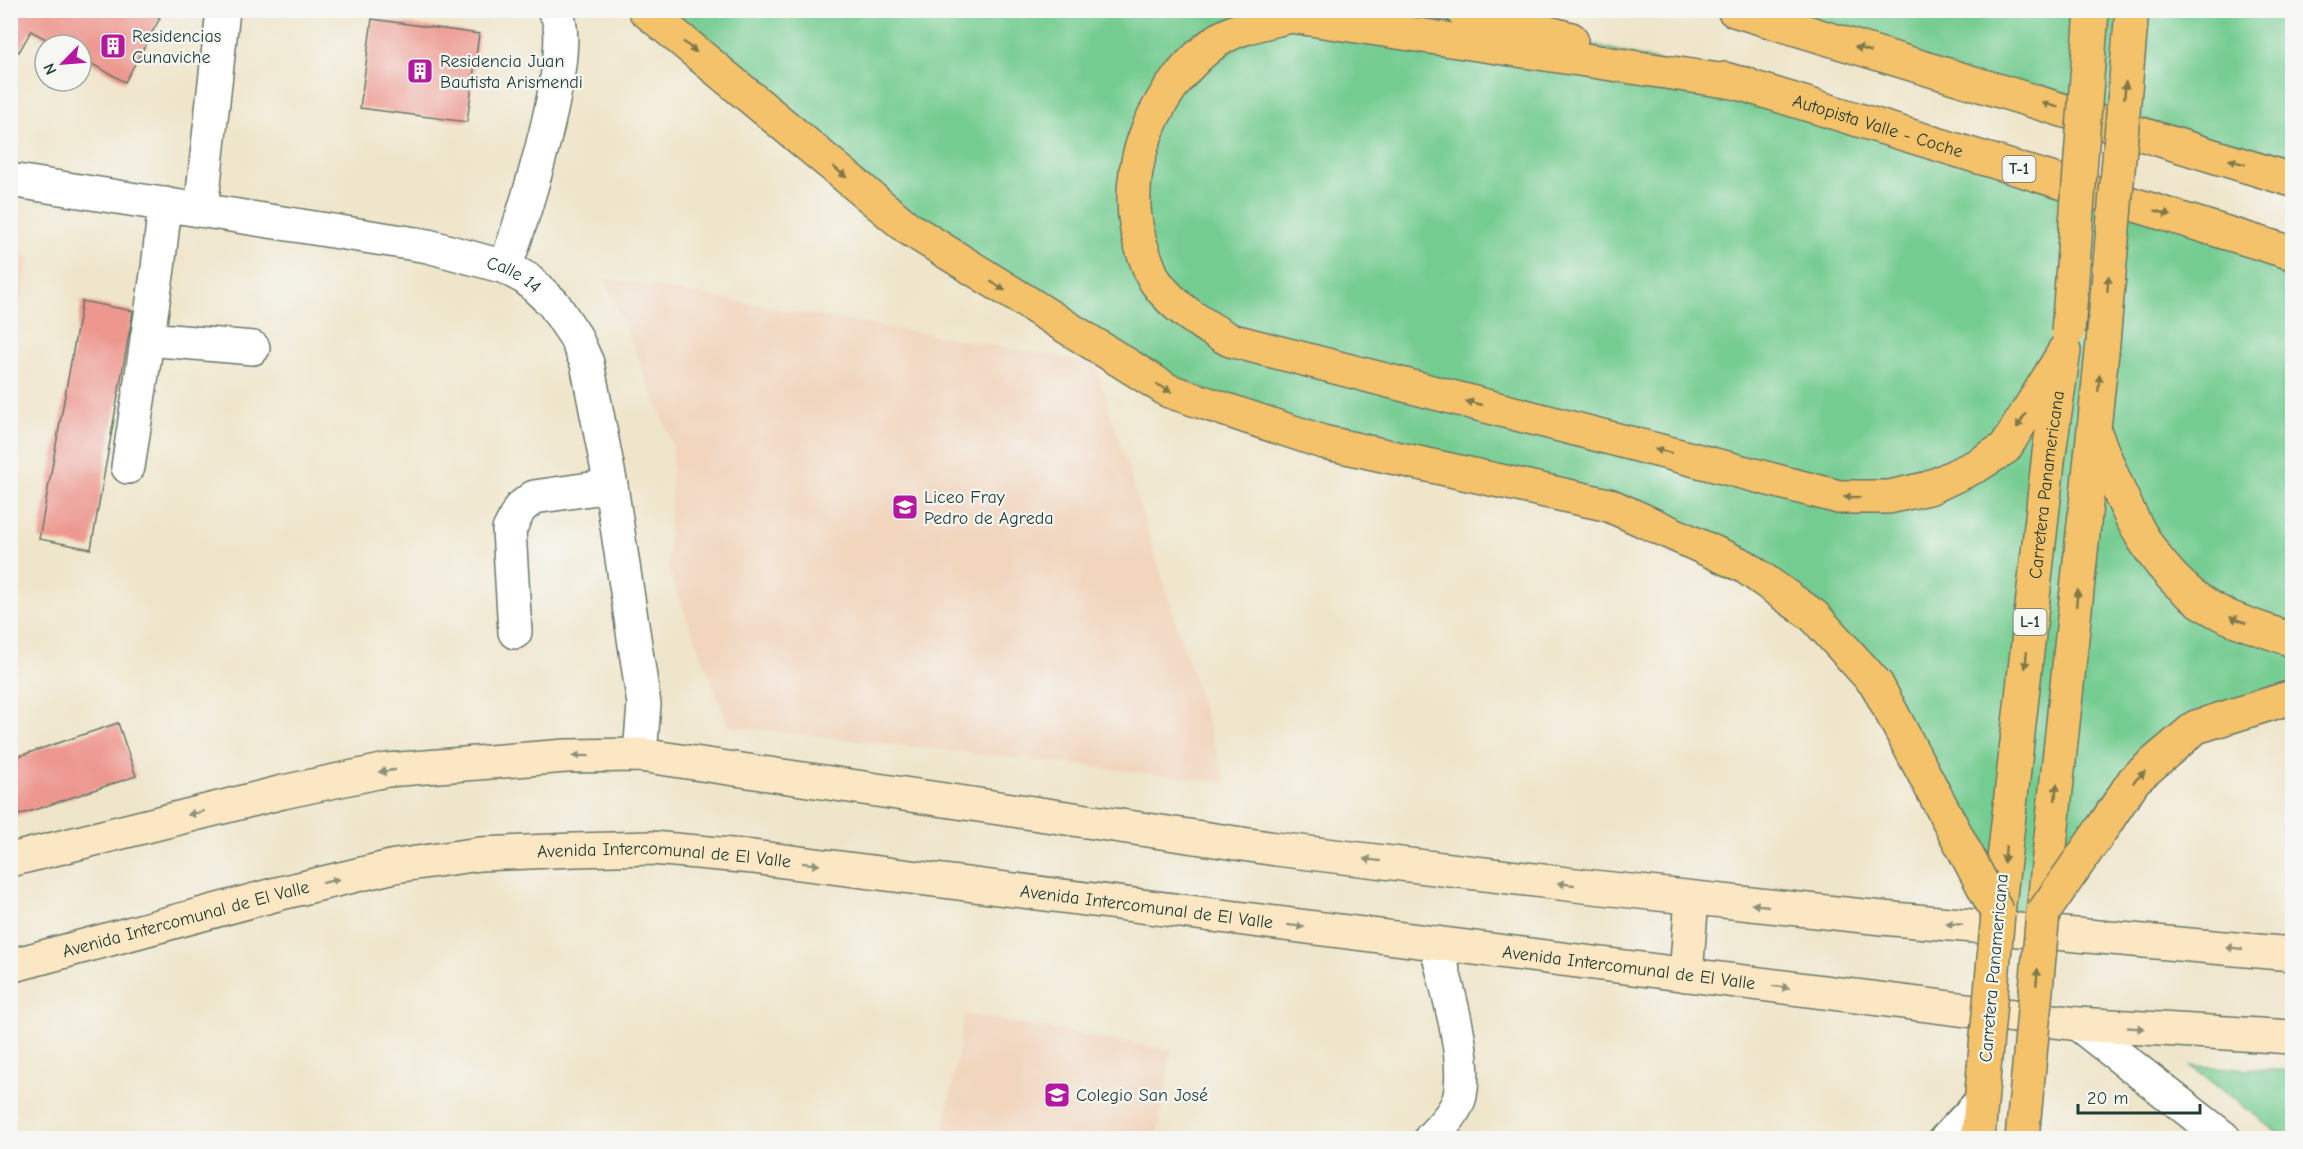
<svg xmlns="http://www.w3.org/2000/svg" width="2303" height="1149" font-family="'Comic Neue',sans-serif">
  <rect width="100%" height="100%" fill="#f6f6f2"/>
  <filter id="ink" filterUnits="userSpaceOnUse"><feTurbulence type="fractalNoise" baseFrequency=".0167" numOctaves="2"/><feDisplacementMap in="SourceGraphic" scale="12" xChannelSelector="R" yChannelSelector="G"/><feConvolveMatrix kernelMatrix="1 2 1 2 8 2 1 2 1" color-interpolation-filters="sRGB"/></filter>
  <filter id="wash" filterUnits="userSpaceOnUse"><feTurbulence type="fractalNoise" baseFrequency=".008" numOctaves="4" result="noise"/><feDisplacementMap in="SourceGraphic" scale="24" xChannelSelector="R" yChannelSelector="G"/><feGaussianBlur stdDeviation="1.35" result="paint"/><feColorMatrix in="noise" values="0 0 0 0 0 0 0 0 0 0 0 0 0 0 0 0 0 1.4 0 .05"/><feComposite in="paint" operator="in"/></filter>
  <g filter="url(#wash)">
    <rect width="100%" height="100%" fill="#efe5ca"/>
    <path fill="#f1d5bd" d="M11,249L30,254L11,354L10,249Z
      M606,279L1095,363L1226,782L729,726L668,569L673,445Z
      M964,1014L1172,1051L1157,1138H943Z"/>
    <path fill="#75cc91" stroke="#4a8462" stroke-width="1.5" d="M645,11H1462L1746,84L2292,253V697L2196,727L2043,913L1998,914L1964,849L1814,616L1609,505L1323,442L1061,326Z
      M1734,11H2292V180Z
      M2191,1066L2292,1071V1138H2285Z"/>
    <g id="blocks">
      <path fill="#ed978f" d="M10,10H147L160,18L125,82L81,58V45H57L31,31L19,52L10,47Z
        M372,19L479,34L467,122L360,108Z
        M82,301L133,311L91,549L39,539Z
        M118,723L136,776L10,818V759Z"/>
    </g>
  </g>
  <g filter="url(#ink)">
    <use href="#blocks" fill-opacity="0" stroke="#687868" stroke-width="1.5"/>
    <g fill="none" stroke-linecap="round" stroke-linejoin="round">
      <defs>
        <path id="lane" d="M1940,1138L1982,1093"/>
        <g id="street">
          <path id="s1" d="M10,180L428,246L505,267L527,279L553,303L575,336L587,363L611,486L644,704L640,755"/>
          <path d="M201,210L223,10"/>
          <path d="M505,267C520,229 581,38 554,10"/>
          <path d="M147,339L253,348"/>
          <path d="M128,467L158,268L165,204"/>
          <path d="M515,632L509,530L520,508L534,497L611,486"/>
          <path d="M2078,1024L2224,1138"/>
          <path d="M1431,1138C1442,1126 1456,1112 1460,1096C1468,1052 1446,987 1436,943"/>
        </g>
        <g id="secondary">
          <path d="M10,860L283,792L387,770L566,756L640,755L1276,849L1584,886L1882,918L2292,954"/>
          <path id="s2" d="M10,966L277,894L395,866L480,854L575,850L652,848L753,857L2078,1024L2292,1037"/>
          <path d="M1686,975L1692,898"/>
        </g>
        <g id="primary">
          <path d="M2043,913L2103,343"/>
          <path id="s3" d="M1998,914L2049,453L2064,351"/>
          <path d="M1978,1138L1984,1069"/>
          <path d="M2022,1138L2028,1077"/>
        </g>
        <g id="highway">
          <path d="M645,10L908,228L1169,391L1323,442L1609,505L1744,566L1814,616L1877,685L1951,825"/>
          <path d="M1462,10L1571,39"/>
          <path d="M1734,10L2292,180"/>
          <path id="s4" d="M1725,79L2292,253"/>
          <path d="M1746,84L1290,16C1264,23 1231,28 1210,46C1149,95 1115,181 1145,257C1148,264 1151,275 1156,282C1175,309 1202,324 1230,340L1839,497H1889L1929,488L1978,465L2005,448L2063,354"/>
          <path d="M2095,433C2123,502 2149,577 2220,613C2242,624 2269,631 2292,640"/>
          <path d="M2105,824L2134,780L2196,727L2292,697"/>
        </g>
      </defs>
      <use href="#lane" stroke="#687868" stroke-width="26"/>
      <use href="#street" stroke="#687868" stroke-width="36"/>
      <use href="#secondary" stroke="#687868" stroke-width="36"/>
      <use href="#primary" stroke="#687868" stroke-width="36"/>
      <use href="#highway" stroke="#687868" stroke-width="36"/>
      <use href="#lane" stroke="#fff" stroke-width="22"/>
      <use href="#street" stroke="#fff" stroke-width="33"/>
      <use href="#secondary" stroke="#fbe7c3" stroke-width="33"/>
      <use href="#primary" stroke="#f4c26a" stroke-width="33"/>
      <use href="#highway" stroke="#f4c26a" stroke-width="33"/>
      <defs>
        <path id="primary-bridge" d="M2068,332L2092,10
          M2103,343L2132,10
          M1984,1069L1998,914
          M2028,1077L2043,913"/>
        <path id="highway-bridge" d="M1951,825L1998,914
          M2043,913L2105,824"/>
      </defs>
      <use href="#primary-bridge" stroke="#687868" stroke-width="36" stroke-linecap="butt"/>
      <use href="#highway-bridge" stroke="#687868" stroke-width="36" stroke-linecap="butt"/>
      <use href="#primary-bridge" stroke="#f4c26a" stroke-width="33"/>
      <use href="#highway-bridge" stroke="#f4c26a" stroke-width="33"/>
    </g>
    <defs><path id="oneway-solid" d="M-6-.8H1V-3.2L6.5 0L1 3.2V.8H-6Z" transform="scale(1.5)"/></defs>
    <g fill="#7f794c">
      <use href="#oneway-solid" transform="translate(690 47) rotate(39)"/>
      <use href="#oneway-solid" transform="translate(1863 49) rotate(-164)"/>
      <use href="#oneway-solid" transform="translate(2125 90) rotate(-85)"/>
      <use href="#oneway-solid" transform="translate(2050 105) rotate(-163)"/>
      <use href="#oneway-solid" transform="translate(2237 162) rotate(-163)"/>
      <use href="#oneway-solid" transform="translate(840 172) rotate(39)"/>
      <use href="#oneway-solid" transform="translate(2163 213) rotate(17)"/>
      <use href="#oneway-solid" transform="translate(2108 284) rotate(-85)"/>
      <use href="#oneway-solid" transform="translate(998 286) rotate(32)"/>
      <use href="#oneway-solid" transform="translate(2099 383) rotate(-85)"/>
      <use href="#oneway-solid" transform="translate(1164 388) rotate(28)"/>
      <use href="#oneway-solid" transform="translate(1474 403) rotate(-166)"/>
      <use href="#oneway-solid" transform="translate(2021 421) rotate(121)"/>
      <use href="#oneway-solid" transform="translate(1663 451) rotate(-166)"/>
      <use href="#oneway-solid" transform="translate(1852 497) rotate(-179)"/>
      <use href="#oneway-solid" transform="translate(2077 598) rotate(-84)"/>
      <use href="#oneway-solid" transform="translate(2238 620) rotate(-159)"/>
      <use href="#oneway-solid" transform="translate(2026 660) rotate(96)"/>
      <use href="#oneway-solid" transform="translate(2139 777) rotate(-44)"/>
      <use href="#oneway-solid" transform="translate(2056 792) rotate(-84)"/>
      <use href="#oneway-solid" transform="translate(2005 854) rotate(96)"/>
      <use href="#oneway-solid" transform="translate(2037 977) rotate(-85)"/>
    </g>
    <g fill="#8d927c">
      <use href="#oneway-solid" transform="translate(581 756) rotate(179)"/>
      <use href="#oneway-solid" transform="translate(387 771) rotate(172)"/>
      <use href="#oneway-solid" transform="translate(196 813) rotate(166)"/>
      <use href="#oneway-solid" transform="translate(1372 860) rotate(-173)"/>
      <use href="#oneway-solid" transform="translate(811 864) rotate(7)"/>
      <use href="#oneway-solid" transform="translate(331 881) rotate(-13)"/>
      <use href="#oneway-solid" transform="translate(1566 884) rotate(-173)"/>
      <use href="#oneway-solid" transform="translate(1760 905) rotate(-174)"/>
      <use href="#oneway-solid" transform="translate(1954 924) rotate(-175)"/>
      <use href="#oneway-solid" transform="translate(1296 926) rotate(7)"/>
      <use href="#oneway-solid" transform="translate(2234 948) rotate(-174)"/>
      <use href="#oneway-solid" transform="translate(1781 987) rotate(7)"/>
      <use href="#oneway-solid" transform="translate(2136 1028) rotate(3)"/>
    </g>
  </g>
  <defs>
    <symbol id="building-square" viewBox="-11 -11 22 22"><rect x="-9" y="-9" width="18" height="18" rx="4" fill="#b5179e" stroke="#f6f6f2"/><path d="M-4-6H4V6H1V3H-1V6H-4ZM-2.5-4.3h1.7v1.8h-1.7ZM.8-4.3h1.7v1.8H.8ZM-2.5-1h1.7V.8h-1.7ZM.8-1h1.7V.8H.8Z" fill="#fff"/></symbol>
    <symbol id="school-square" viewBox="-11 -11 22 22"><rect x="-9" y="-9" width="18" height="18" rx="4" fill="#b5179e" stroke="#f6f6f2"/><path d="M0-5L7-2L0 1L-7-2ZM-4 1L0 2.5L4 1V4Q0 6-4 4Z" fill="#fff"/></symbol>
  </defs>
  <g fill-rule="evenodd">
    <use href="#building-square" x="98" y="31" width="30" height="30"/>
    <use href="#building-square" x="405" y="56" width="30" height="30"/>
    <use href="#school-square" x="890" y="492" width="30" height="30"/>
    <use href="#school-square" x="1042" y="1080" width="30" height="30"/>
  </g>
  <g text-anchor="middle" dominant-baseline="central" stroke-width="4.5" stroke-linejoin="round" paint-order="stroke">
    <g fill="#f6f6f2" stroke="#60746d" stroke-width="1.5">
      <rect x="2002.5" y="156" width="33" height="26" rx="4.5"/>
      <rect x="2013.5" y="609" width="33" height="26" rx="4.5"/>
    </g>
    <g font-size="16" font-weight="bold" fill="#1f3d34">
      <text x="2019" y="169">T-1</text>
      <text x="2030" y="622">L-1</text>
    </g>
    <g font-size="18" fill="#1f3d34" stroke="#f6f6f2" text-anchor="start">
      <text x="132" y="36">Residencias<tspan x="132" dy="21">Cunaviche</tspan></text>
      <text x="440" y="61">Residencia Juan<tspan x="440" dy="21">Bautista Arismendi</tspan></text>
      <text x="924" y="497">Liceo Fray<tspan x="924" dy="21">Pedro de Agreda</tspan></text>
      <text x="1076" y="1095">Colegio San José</text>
    </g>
    <g font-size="18" fill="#1f3d34" stroke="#f6f6f2">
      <text stroke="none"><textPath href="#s4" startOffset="160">Autopista Valle - Coche</textPath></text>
      <text stroke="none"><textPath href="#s1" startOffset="514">Calle 14</textPath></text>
      <text stroke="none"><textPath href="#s3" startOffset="432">Carretera Panamericana</textPath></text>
      <text stroke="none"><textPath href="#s2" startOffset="668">Avenida Intercomunal de El Valle</textPath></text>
      <text stroke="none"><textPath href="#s2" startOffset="1154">Avenida Intercomunal de El Valle</textPath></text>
      <text stroke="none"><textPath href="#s2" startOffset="182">Avenida Intercomunal de El Valle</textPath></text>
      <text stroke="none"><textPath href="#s2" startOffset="1640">Avenida Intercomunal de El Valle</textPath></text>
      <text transform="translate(1994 968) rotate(-85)">Carretera Panamericana</text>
    </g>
  </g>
  <rect width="2303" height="1149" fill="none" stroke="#f6f6f2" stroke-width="36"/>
  <g transform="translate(63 63) rotate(245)"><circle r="28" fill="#f6f6f2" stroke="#a0aca6" stroke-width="1.5"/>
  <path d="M0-4.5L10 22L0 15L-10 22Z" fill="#b5179e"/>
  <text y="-9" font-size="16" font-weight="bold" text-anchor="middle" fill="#1f3d34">N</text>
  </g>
  <path d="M2078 1104v9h122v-9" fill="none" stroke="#1f3d34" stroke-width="3"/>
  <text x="2087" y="1104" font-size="18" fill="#1f3d34" stroke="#f6f6f2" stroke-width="4.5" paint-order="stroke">20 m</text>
</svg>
